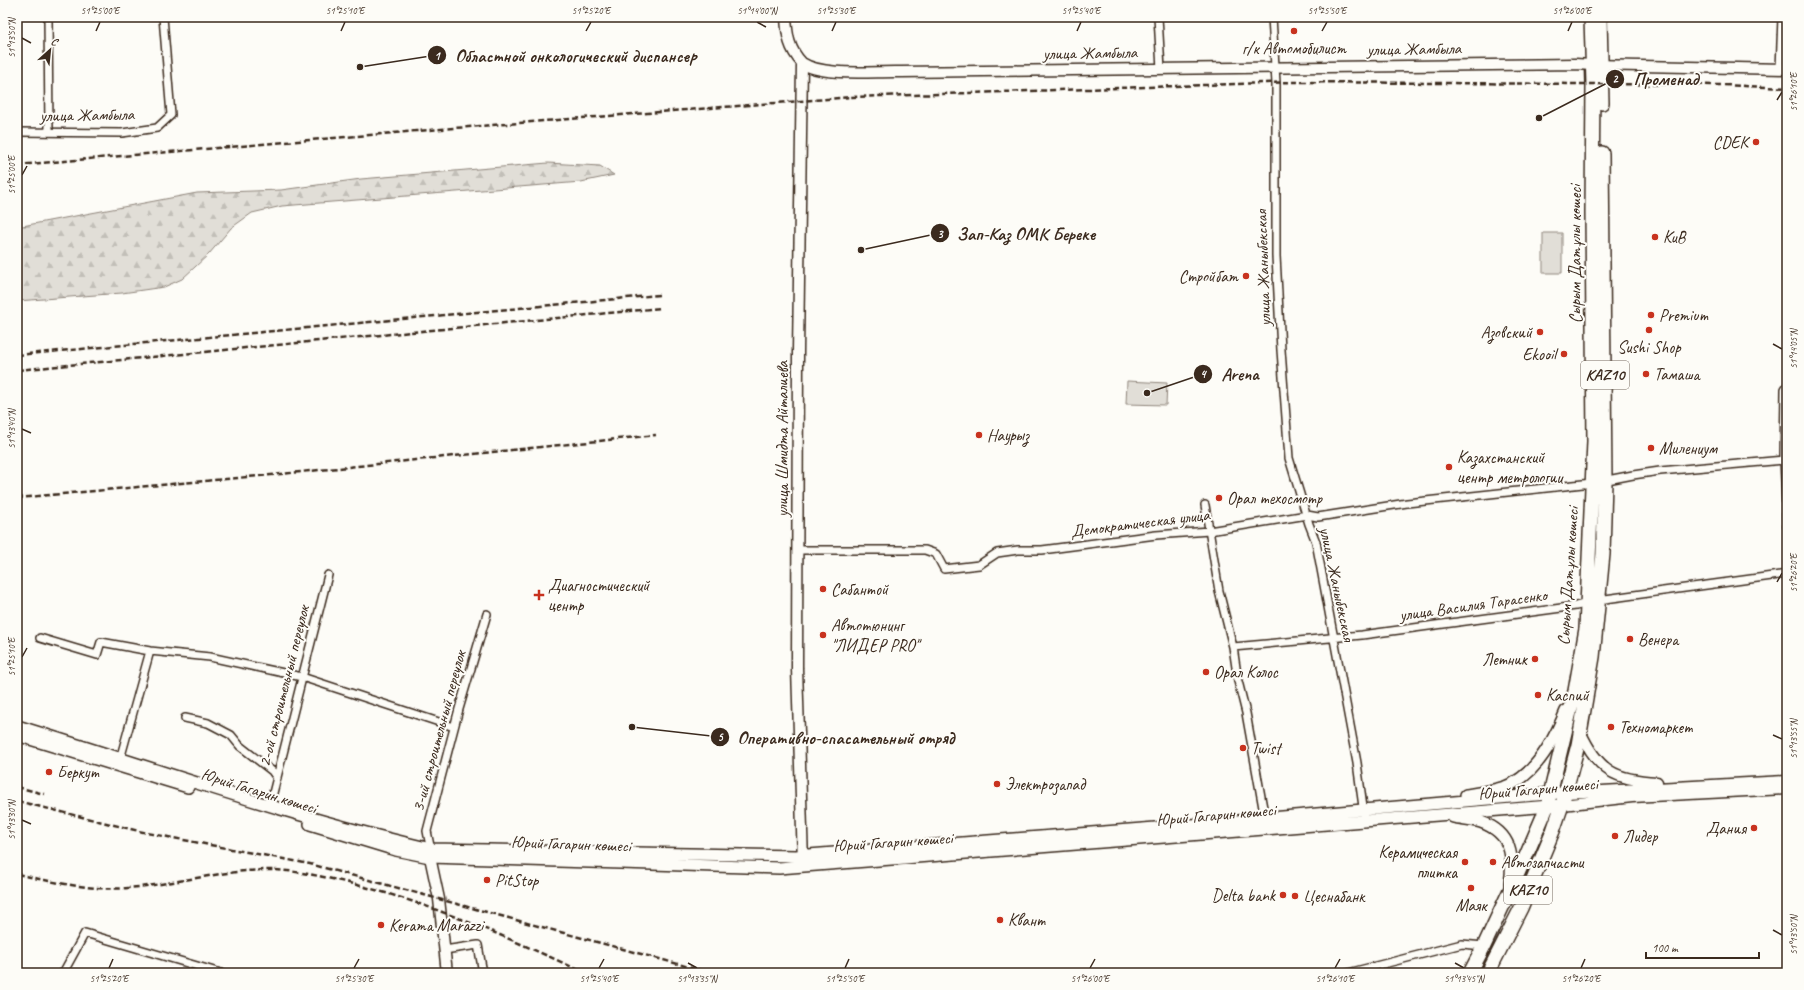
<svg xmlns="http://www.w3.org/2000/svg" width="1804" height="990" font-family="Caveat,sans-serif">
  <defs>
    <pattern id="forest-firs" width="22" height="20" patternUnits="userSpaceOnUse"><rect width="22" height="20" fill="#e1ded7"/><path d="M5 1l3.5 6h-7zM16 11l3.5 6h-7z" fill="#c2bfb8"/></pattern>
  </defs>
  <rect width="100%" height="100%" fill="#fdfcf7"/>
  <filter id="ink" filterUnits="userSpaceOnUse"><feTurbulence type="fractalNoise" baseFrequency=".025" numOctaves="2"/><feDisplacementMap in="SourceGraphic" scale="8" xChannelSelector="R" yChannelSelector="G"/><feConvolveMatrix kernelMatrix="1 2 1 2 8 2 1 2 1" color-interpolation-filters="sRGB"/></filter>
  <g filter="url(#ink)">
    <path fill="#e1ded7" stroke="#8e847a" d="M1543,233H1562V273H1543Z
      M1127,381L1167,383L1166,405L1126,404Z"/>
    <path fill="url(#forest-firs)" stroke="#8e847a" d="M548,163L600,166L614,175L581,182L282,206L252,213L231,228L209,254L182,279L164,287L122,293L17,301V227L197,193L281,190L361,179Z"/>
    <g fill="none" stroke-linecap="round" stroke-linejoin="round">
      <defs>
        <path id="street" d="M48,17L49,132
          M1158,17L1161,69
          M1272,17L1276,83V256L1281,350L1289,458L1309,524L1316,542L1357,763L1364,814
          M1780,69L1782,17
          M17,132L122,133L157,128L171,115L163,17
          M1787,386L1785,389L1784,460L1787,526
          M1205,505L1219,591L1233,647L1238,681L1246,713L1265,819
          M797,550H925L936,554L944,569L979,565L997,553L1018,550H1042L1156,535L1209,531L1307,515L1318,517L1407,503L1592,483L1633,475L1660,471L1784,460
          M40,638L97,655L101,642L150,651L210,657L302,677L454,727
          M1233,647L1362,635L1576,606L1605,599L1787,574
          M185,718L208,723L231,735L240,746L272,771L277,778
          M119,763L150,651
          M270,805L328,575
          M431,851L427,831L459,709L487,614
          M444,950L478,945L483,973
          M63,973L85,933L221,973
          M1348,973L1462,944L1484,946"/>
        <path id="secondary" d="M786,17C787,36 789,49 802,63L798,352L797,668L803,862
          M802,63C823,77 875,71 901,72L1575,64L1592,65L1787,69
          M1580,731C1598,771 1615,780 1657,782
          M1565,793L1787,781
          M1562,805L1632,797L1787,789
          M430,857L439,899L447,973"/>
        <path id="primary" d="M17,726C154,768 291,817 431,849L796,856L1168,827L1558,793
          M17,735L188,787
          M1466,795C1479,793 1493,791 1505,787C1536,776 1555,738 1566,711
          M1453,817C1462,819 1472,819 1481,822C1512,833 1514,857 1510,884
          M310,824L396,850L430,857L779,868L1562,805"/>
        <path id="highway" d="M1600,17L1602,103
          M1470,973L1484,946L1526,856L1547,807L1575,691L1586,629L1594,441L1592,212L1593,84L1591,17
          M1488,973L1521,908L1553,831L1562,805L1578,745L1593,657L1603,554L1605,481L1602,153"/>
      </defs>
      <use href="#street" stroke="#3b2a1e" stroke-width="10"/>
      <use href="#secondary" stroke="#3b2a1e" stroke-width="13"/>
      <use href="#primary" stroke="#3b2a1e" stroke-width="14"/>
      <use href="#highway" stroke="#3b2a1e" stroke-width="16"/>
      <use href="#street" stroke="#fdfcf7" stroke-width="7"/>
      <use href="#secondary" stroke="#fdfcf7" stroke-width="10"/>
      <use href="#primary" stroke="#fdfcf7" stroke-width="11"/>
      <use href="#highway" stroke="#fdfcf7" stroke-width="13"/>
      <path stroke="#3b2a1e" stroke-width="2.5" stroke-dasharray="6 3" stroke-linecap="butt" d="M17,165L416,131L852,97L1294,82L1724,85L1787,88
        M17,355L659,295
        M17,370L661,308
        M17,498L281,474L656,435
        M17,787L44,794
        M17,801L147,833L310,864L711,973
        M17,874C52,882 92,891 128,888C177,884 225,869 274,870C300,871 324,877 349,883C431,903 509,938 585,973
        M17,972L19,973"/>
    </g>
  </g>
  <path fill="none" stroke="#3b2a1e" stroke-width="1.5" d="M757,22L766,27M96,31L100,22M341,31L345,22M586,31L591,22M832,31L836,22M1077,31L1081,22M1322,31L1327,22M1568,31L1572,22M22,38L31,43M1777,100L1782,92M22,175L27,166M1773,344L1782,349M22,429L31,433M1777,582L1782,573M22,657L27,648M1773,735L1782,739M22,820L31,824M1773,930L1782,935M688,963L697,968M1455,963L1464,968M109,968L113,959M354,968L359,959M599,968L604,959M845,968L849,959M1090,968L1095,959M1335,968L1340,959M1581,968L1585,959"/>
  <g fill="#c8321e" stroke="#fdfcf7" stroke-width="1.5">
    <circle cx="1294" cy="31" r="4"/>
    <circle cx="1756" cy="142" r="4"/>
    <circle cx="1655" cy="237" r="4"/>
    <circle cx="1246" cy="276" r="4"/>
    <circle cx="1651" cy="315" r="4"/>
    <circle cx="1649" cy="330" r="4"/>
    <circle cx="1540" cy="332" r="4"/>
    <circle cx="1564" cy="354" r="4"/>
    <circle cx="1646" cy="374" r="4"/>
    <circle cx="979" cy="435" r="4"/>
    <circle cx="1651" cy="448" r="4"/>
    <circle cx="1449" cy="467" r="4"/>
    <circle cx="1219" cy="498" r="4"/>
    <circle cx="823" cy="589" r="4"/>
    <path d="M537 589h4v4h4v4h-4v4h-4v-4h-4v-4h4z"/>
    <circle cx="823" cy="635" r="4"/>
    <circle cx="1630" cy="639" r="4"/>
    <circle cx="1535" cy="659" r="4"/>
    <circle cx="1206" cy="672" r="4"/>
    <circle cx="1538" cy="695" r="4"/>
    <circle cx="1611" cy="727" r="4"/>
    <circle cx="1243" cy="748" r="4"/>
    <circle cx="49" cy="772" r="4"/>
    <circle cx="997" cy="784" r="4"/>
    <circle cx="1754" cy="828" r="4"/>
    <circle cx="1615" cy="836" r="4"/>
    <circle cx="1465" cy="862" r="4"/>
    <circle cx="1493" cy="862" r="4"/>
    <circle cx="487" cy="880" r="4"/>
    <circle cx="1471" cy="888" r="4"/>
    <circle cx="1283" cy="895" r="4"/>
    <circle cx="1295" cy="896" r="4"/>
    <circle cx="1000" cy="920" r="4"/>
    <circle cx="381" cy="925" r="4"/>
  </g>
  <g text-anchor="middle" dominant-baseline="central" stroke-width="4" stroke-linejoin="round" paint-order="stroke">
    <g fill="#fdfcf7" stroke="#75695f" stroke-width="1">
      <rect x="1581" y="361" width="48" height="28" rx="3"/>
      <rect x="1504" y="876" width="48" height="28" rx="3"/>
    </g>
    <g font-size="16" font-weight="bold" fill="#3b2a1e">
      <text x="1605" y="375">KAZ10</text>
      <text x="1528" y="890">KAZ10</text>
    </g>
    <g font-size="17" fill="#3b2a1e" stroke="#fdfcf7" text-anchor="start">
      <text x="1294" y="48" text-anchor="middle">г/к Автомобилист</text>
      <text x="1748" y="142" text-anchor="end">CDEK</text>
      <text x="1663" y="237">КиВ</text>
      <text x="1238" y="276" text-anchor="end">Стройбат</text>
      <text x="1659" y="315">Premium</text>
      <text x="1532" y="332" text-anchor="end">Азовский</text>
      <text x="1649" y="347" text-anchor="middle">Sushi Shop</text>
      <text x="1556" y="354" text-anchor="end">Ekooil</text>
      <text x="1654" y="374">Тамаша</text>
      <text x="987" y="435">Наурыз</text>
      <text x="1659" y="448">Милениум</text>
      <text x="1457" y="457">Казахстанский<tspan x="1457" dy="20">центр метрологии</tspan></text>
      <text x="1227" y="498">Орал техосмотр</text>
      <text x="548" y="585">Диагностический<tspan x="548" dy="20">центр</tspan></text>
      <text x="831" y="589">Сабантой</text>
      <text x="831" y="625">Автотюнинг<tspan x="831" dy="20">"ЛИДЕР PRO"</tspan></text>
      <text x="1638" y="639">Венера</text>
      <text x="1527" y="659" text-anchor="end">Летник</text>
      <text x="1214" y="672">Орал Колос</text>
      <text x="1546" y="695">Каспий</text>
      <text x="1619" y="727">Техномаркет</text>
      <text x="1251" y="748">Twist</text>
      <text x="57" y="772">Беркут</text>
      <text x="1005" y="784">Электрозапад</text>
      <text x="1746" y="828" text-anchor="end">Дания</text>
      <text x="1623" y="836">Лидер</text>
      <text x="1457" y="852" text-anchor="end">Керамическая<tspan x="1457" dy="20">плитка</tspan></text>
      <text x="1501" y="862">Автозапчасти</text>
      <text x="495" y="880">PitStop</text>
      <text x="1275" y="895" text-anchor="end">Delta bank</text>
      <text x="1303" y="896">Цеснабанк</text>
      <text x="1471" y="905" text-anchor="middle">Маяк</text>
      <text x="1008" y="920">Квант</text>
      <text x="389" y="925">Kerama Marazzi</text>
    </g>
    <g font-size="17" fill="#3b2a1e" stroke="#fdfcf7">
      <text transform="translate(1414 49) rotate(-1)">улица Жамбыла</text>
      <text transform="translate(1090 53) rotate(-1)">улица Жамбыла</text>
      <text transform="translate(87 115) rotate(-1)">улица Жамбыла</text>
      <text transform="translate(1575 254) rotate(-90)">Сырым Датұлы көшесі</text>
      <text transform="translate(1263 268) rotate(-92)">улица Жаныбекская</text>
      <text transform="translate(782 439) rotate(-90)">улица Шмидта Айталиева</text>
      <text transform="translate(1140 523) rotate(-7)">Демократическая улица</text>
      <text transform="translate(1568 576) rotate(-86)">Сырым Датұлы көшесі</text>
      <text transform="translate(1337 584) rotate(78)">улица Жаныбекская</text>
      <text transform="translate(1473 605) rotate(-8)">улица Василия Тарасенко</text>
      <text transform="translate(284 686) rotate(-76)">2-ой строительный переулок</text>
      <text transform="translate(439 731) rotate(-75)">3-ий строительный переулок</text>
      <text transform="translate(1538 789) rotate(-5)">Юрий Гагарин көшесі</text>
      <text transform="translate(259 791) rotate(17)">Юрий Гагарин көшесі</text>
      <text transform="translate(1216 815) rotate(-5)">Юрий Гагарин көшесі</text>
      <text transform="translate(893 842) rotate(-4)">Юрий Гагарин көшесі</text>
      <text transform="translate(571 844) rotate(2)">Юрий Гагарин көшесі</text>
    </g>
  </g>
  <path fill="none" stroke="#3b2a1e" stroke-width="1.5" d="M360 67L437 55M1539 118L1615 79M861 250L940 233M1147 393L1203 374M632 727L720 737"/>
  <g fill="#3b2a1e" stroke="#fdfcf7" stroke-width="1.5">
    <circle cx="360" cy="67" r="4"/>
    <circle cx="1539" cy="118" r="4"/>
    <circle cx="861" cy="250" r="4"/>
    <circle cx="1147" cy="393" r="4"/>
    <circle cx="632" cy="727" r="4"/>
    <circle cx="437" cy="55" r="10"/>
    <circle cx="1615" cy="79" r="10"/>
    <circle cx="940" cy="233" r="10"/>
    <circle cx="1203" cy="374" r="10"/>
    <circle cx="720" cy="737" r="10"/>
  </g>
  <g font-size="12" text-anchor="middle" font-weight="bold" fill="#fff">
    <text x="437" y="60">1</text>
    <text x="1615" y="83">2</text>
    <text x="940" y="238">3</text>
    <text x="1203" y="378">4</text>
    <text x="720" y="741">5</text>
  </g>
  <g font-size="18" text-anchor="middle" font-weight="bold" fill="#3b2a1e" stroke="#fdfcf7" stroke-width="4" stroke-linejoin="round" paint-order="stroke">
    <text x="576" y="62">Областной онкологический диспансер</text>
    <text x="1666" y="85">Променад</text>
    <text x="1026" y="240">Зап-Каз ОМК Береке</text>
    <text x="1240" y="380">Arena</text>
    <text x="846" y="744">Оперативно-спасательный отряд</text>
  </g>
  <rect width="1804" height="990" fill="none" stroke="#fdfcf7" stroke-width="44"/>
  <g transform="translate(50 50) rotate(27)" stroke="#fdfcf7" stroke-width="3" paint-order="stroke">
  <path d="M0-3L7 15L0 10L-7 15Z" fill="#3b2a1e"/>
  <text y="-6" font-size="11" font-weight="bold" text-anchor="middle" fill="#3b2a1e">С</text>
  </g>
  <path d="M1646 952v6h113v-6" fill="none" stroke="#3b2a1e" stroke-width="2"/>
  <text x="1652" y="952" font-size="12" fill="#3b2a1e" stroke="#fdfcf7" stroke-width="3" paint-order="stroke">100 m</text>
  <rect x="22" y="22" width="1760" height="946" fill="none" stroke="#3b2a1e" stroke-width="1.5"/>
  <g font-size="10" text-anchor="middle" fill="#3b2a1e">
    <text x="100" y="14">51°25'00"E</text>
    <text x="345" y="14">51°25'10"E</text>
    <text x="591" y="14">51°25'20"E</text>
    <text x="757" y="14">51°14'00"N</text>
    <text x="836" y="14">51°25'30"E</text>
    <text x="1081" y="14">51°25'40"E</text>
    <text x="1327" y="14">51°25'50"E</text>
    <text x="1572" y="14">51°26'00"E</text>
    <text transform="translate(11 38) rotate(-90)" y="4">51°13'50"N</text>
    <text transform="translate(1793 92) rotate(-90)" y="4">51°26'10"E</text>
    <text transform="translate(11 175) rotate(-90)" y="4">51°25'00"E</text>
    <text transform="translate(1793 349) rotate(-90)" y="4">51°14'05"N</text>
    <text transform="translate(11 429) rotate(-90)" y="4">51°13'40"N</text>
    <text transform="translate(1793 573) rotate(-90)" y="4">51°26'20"E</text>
    <text transform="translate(11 657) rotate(-90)" y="4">51°25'10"E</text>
    <text transform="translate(1793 739) rotate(-90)" y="4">51°13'55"N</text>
    <text transform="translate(11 820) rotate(-90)" y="4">51°13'30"N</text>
    <text transform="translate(1793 935) rotate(-90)" y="4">51°13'50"N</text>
    <text x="109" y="982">51°25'20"E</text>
    <text x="354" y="982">51°25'30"E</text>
    <text x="599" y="982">51°25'40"E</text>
    <text x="697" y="982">51°13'35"N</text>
    <text x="845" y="982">51°25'50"E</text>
    <text x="1090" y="982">51°26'00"E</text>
    <text x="1335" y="982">51°26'10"E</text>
    <text x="1464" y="982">51°13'45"N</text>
    <text x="1581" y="982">51°26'20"E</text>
  </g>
</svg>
